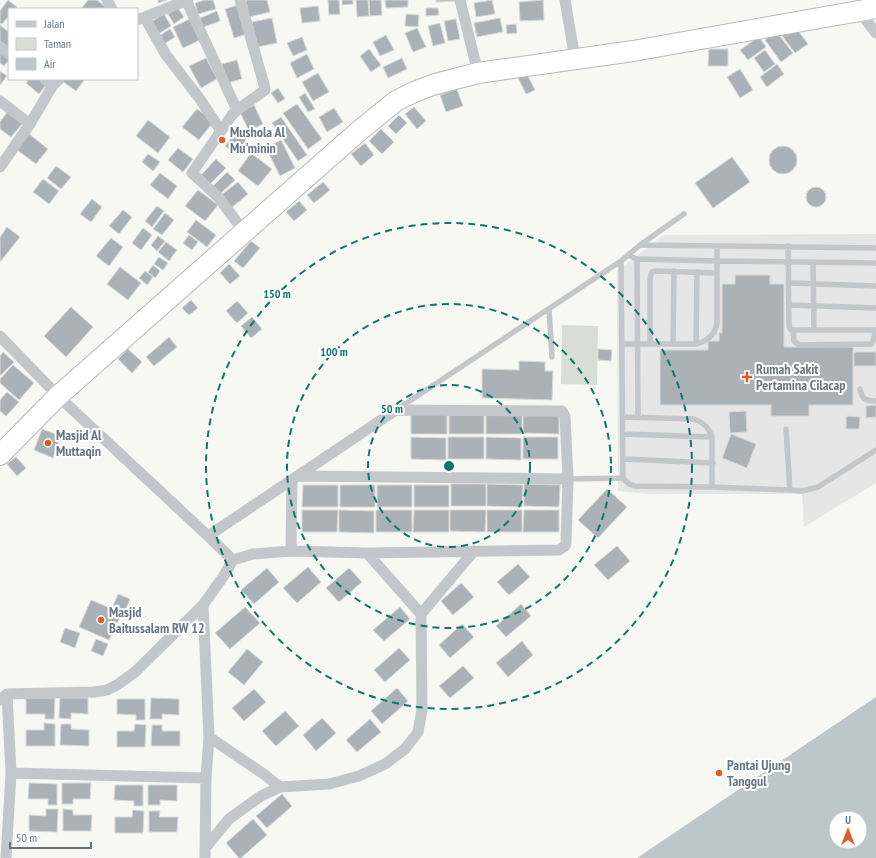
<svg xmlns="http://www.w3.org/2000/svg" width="876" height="858" font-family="'PT Sans Narrow',sans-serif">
  <rect width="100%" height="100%" fill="#f7f7f4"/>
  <path fill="#e5e6e5" d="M876,234V483L804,527L802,494H649L618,491L617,271L664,235Z"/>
  <path fill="#d8ded5" d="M562,325L598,326L597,385L561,384Z"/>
  <path fill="#bcc6cb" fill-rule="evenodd" d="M876,697V858H637ZM836,818H860V842H836Z"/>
  <path fill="#aab1b7" stroke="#d9d9d7" d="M8,0L17,7L15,9H9V16L2,24L0,23V11Z
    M88,0H97L107,8L81,9Z
    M158,0H167L158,3Z
    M205,0H213L216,9L198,14L195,3Z
    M246,0H267L270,12L249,17Z
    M328,0H339L340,14L329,15Z
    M342,0H353V4L342,5Z
    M356,0H368L369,16L357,17Z
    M369,0H381L382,15L370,16Z
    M385,0H408V7L386,8Z
    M436,0H457V1L436,2Z
    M492,0L495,14L476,17L474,3Z
    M543,0L544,20L520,21L519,2Z
    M238,5L247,34L234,38L225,9Z
    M318,6L320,21L302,23L300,8Z
    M178,8L184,17L174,24L168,14Z
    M426,8H438L439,15L426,16Z
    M217,11L220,21L201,28L198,19Z
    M164,14L171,26L158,34L151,22Z
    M406,14L419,15L418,27L405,26Z
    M272,18L277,43L257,47L252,22Z
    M500,18L503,32L477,37L474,23Z
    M190,19L200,40L183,48L173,27Z
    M456,19L460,39L448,41L444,21Z
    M440,23L445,43L433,46L428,26Z
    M516,24L517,33L507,34L506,25Z
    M793,24L808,44L795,53L780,33Z
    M0,25L9,32V48L0,41Z
    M417,28L426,47L413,52L405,33Z
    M170,29L175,37L164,44L159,36Z
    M776,31L793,53L781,62L765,40Z
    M386,35L394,50L380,56L373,42Z
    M302,37L307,50L293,56L287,43Z
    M759,37L766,47L748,60L740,50Z
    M0,49L9,57V60L4,66L0,63Z
    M369,49L381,65L371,72L360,56Z
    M709,49H728V66H708Z
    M765,50L775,64L764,72L754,58Z
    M307,54L314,69L297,78L290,63Z
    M206,58L217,79L201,88L189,66Z
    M402,58L407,69L388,78L383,67Z
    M237,60L242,79L227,83L222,64Z
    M777,64L784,74L767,87L760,77Z
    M740,69L753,90L740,98L727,77Z
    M0,71L7,76L0,85Z
    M318,73L329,92L313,101L302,82Z
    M527,74L535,90L526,94L518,78Z
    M29,79H39L46,85L39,94L26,83Z
    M63,79H85L76,91L62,81Z
    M278,88L285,99L278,103L271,93Z
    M457,89L463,106L446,112L440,95Z
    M305,93L315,109L308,112L299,97Z
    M297,104L322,139L308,149L283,113Z
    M254,105L263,124L249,131L240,112Z
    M414,107L426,121L417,129L405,114Z
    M334,108L343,122L327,132L319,117Z
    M197,109L214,121L199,140L182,127Z
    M8,111L23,123L11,137L0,129V122Z
    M399,115L407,123L396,134L388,126Z
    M281,117L307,155L298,161L272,123Z
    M148,120L170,137L158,153L136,136Z
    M381,129L394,142L382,154L369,141Z
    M236,132L246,140L235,154L225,146Z
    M28,133L48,149L36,164L16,149Z
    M281,140L295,168L280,176L266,148Z
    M365,143L374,155L361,166L351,154Z
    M769 160a14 14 0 1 1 28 0a14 14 0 1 1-28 0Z
    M178,148L193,159L183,172L168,160Z
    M251,153L272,169L258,186L238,171Z
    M148,154L160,162L153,171L142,162Z
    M732,157L750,182L713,208L695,183Z
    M216,159L226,168L210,184L201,175Z
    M56,166L71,177L61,189L47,178Z
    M227,172L235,180L219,195L212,187Z
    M160,173L177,186L168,199L150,185Z
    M43,179L59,191L49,204L33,192Z
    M238,182L248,194L230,209L220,196Z
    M323,182L330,190L314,203L307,195Z
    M806 197a10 10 0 1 1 20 0a10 10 0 1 1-20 0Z
    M198,190L218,205L205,221L185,206Z
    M92,199L102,207L91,222L80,214Z
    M299,201L307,210L294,221L286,212Z
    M157,206L164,211L152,227L145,221Z
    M123,210L132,217L119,234L109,226Z
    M165,213L174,220L162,235L153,229Z
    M196,220L216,235L207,247L187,232Z
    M7,227L20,237L0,262V237Z
    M143,228L152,235L141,250L132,243Z
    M189,235L198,242L192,250L183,243Z
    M158,236L165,241L157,251L151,245Z
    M111,238L123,247L109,266L96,256Z
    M251,241L260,248L243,268L234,261Z
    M166,242L177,250L169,261L158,252Z
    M159,257L168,263L163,270L154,264Z
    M229,264L240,276L230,284L220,273Z
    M153,265L160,271L155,278L148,272Z
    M120,267L141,283L128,300L107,284Z
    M145,271L153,277L147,285L139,278Z
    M735,275H770V284H784V347H853V405H809V416H771V405H660V350H708V341H719V333H722V284H735Z
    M191,300L198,308L189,315L182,308Z
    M237,301L248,313L237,323L226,311Z
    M71,307L93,327L66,357L44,336Z
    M252,317L262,329L251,338L241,326Z
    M169,337L177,347L154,366L146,357Z
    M128,349L142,362L132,373L118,359Z
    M598,349L612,350L611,361L598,360Z
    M3,352L14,362L0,376V356Z
    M854,352H876V366H854Z
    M519,361L545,362V371H553L552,400L482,398V369L519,370Z
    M13,365L34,383L19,400L0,383V379Z
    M7,392L19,402L6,416L0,411V400Z
    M876,405V417L866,418V406Z
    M523,411L559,412V434L523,433Z
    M746,411L747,432L730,433L729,412Z
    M411,412H447V434H411Z
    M449,412H484V434H449Z
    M486,412H522V434H486Z
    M846,416L860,417L859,429H846Z
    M42,429L61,436L53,458L34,450Z
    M731,434L756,444L747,468L722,458Z
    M411,437L446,438V460L411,459Z
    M448,437H484V459H448Z
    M486,437L521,438V460L486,459Z
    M523,437H558V459H523Z
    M16,457L26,468L17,476L7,464Z
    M451,484H486V506H451Z
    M487,484L523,485L522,507L487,506Z
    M524,484L560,485L559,507L524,506Z
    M303,485H338V507H302Z
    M340,485H375V507H340Z
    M377,485H412V507H377Z
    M414,485H449V507H414Z
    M607,489L627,507L598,538L578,520Z
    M302,510H338L337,532H302Z
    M339,510L374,511V533L339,532Z
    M376,510H412V532H376Z
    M414,510H449V532H413Z
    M450,510H486L485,532L450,531Z
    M487,510H522V532H487Z
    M524,510H559V532H523Z
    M617,546L630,561L608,580L594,565Z
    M518,564L530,577L509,595L497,582Z
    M308,567L321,582L297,603L283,588Z
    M267,568L279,582L254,604L241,590Z
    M349,568L362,582L339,602L326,588Z
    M461,583L474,597L453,615L441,601Z
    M118,594L130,599L125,611L113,606Z
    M91,600L122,613L109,640L79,627Z
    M521,604L531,616L506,637L496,626Z
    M245,607L260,623L230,649L215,633Z
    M400,607L410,619L384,641L373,630Z
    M462,624L474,637L450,658L439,645Z
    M65,628L80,633L75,648L60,642Z
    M96,639L108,644L103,656L91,651Z
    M522,641L533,655L508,677L496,663Z
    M399,648L410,660L385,682L374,670Z
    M247,649L263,662L244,685L228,672Z
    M463,666L474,678L450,698L439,686Z
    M397,688L408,701L382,724L371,711Z
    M254,689L266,702L244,721L232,708Z
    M26,698H55L54,719H45V714H26Z
    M60,698H88V714L71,713V719L59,718Z
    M151,698L179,699V715L162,714V719H150Z
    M117,699H145V720H136V715L117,714Z
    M285,711L299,726L276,746L262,731Z
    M322,718L336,733L316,751L303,735Z
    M370,719L381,732L357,752L346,740Z
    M44,723L55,724V746H26V730H44Z
    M61,724H71V729L89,730V746L60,745Z
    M135,724L146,725L145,747H117V731H134Z
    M152,725H162V731H180V746H151Z
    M29,783L57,784V805H48V799H28Z
    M62,783H91L90,799H73V804H62Z
    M115,785H143V806H134V801L114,800Z
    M148,785H177V801L160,800V805H148Z
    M282,794L292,806L267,828L256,816Z
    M46,809H58L57,832L29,831V815L46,816Z
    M63,809L73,810V815H92L91,831H63Z
    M133,810L144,811L143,833H115V817H132Z
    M149,811H160L159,817H178L177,832H149Z
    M253,819L267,835L241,858H239L226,843Z"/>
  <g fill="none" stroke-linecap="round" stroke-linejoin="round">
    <defs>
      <path id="highway" d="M0,455L58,396L359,131L396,101L414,92L432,85L478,73L633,51L876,8"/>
    </defs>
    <use href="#highway" stroke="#b6b9bc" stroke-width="22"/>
    <path stroke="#c3c7ca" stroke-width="5.5" d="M641,245L876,248
      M788,246L789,326L791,330H876
      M628,255L637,259L717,261L876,263
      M637,259L638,417
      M621,261L623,478L629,484L634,486L712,487L790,490L786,429
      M813,263L814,330
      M789,283L876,286
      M789,305L876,308
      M549,309L552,357
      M793,330L794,341L799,345L871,344L874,339L875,331
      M622,344H696C707,341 716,334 717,322V246
      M650,344V278L652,272L656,271L717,273
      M673,344L674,271
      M696,344L697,272
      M860,389C862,399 865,401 876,401
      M399,408L621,261L640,245L684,214
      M623,417L694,419C703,422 709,427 712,437V487
      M623,434L712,437
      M623,459L713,463
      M568,479L623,478
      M790,490L802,491L818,487L876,450"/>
    <path stroke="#c3c7ca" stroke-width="11" d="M107,0L112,9
      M186,0L237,110L232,115L192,173L219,198L244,232
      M460,0L478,73
      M565,0L575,59
      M859,11L876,33
      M145,18L166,55L200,99L221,131
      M137,20L188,0
      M0,47L9,54
      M45,79L53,85
      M0,101L30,124
      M237,110L265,90V88L240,0
      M0,167L30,124L53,85L59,79
      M0,336L58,396L208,536L396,410L562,411L565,416L568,479
      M291,551L292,480
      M233,560L253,554L291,551L367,553L559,550L565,546L566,543L568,479L297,476
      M203,605L209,737L206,778L205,858
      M421,614L474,551
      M0,700L7,694L94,692L107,690L117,685L135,672L203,605L223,577L233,560L208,536
      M209,737L265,775L280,787
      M11,773L206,778
      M206,847L229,819L261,796L280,787L329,784L359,776L385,764L405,749L418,732L422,710L421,614L367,553
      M6,858L11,773L7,694"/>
    <use href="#highway" stroke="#fff" stroke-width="20"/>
  </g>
  <g fill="none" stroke="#0f766e" stroke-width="2" stroke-dasharray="7 5">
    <circle cx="449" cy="466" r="81"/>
    <circle cx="449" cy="466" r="162"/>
    <circle cx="449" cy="466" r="243"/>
  </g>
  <g fill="#df5b2c" stroke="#fff" stroke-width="1.5">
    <circle cx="222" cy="140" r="4"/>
    <path d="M745 371h4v4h4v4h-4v4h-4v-4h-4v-4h4z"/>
    <circle cx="48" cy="443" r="4"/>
    <circle cx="101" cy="620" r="4"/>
    <circle cx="719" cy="773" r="4"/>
  </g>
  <g text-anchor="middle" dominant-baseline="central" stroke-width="4" stroke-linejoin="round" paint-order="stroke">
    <g font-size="14" font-weight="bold" fill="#677684" stroke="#fff" text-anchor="start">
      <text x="230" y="132">Mushola Al<tspan x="230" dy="16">Mu'minin</tspan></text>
      <text x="756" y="369">Rumah Sakit<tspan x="756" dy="16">Pertamina Cilacap</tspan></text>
      <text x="56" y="435">Masjid Al<tspan x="56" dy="16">Muttaqin</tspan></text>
      <text x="109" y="612">Masjid<tspan x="109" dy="16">Baitussalam RW 12</tspan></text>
      <text x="727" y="765">Pantai Ujung<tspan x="727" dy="16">Tanggul</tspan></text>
    </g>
  </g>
  <circle cx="449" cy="466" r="6" fill="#0f766e" stroke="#fff" stroke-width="2"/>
  <g font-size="12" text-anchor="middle" font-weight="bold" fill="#0f766e" stroke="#fff" stroke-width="4" stroke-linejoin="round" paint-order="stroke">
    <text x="277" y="298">150 m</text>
    <text x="334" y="356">100 m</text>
    <text x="392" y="413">50 m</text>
  </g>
  <rect x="8" y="8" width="130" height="72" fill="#ffffff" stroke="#c2c8ce"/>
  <rect x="16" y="21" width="20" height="6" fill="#c3c7ca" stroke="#c2c8ce"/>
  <text x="44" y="28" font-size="12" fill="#677684">Jalan</text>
  <rect x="16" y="38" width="20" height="12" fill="#d8ded5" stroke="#c2c8ce"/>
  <text x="44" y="48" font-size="12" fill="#677684">Taman</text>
  <rect x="16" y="58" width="20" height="12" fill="#bcc6cb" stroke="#c2c8ce"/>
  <text x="44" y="68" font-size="12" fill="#677684">Air</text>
  <g transform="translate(848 830)"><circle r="19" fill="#ffffff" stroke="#c2c8ce"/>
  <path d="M0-3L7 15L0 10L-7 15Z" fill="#df5b2c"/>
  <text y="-6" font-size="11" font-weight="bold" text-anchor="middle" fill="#677684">U</text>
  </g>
  <path d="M10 842v6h81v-6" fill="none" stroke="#677684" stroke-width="2"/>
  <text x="16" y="842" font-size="12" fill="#677684" stroke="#ffffff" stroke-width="3" paint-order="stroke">50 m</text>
</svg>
